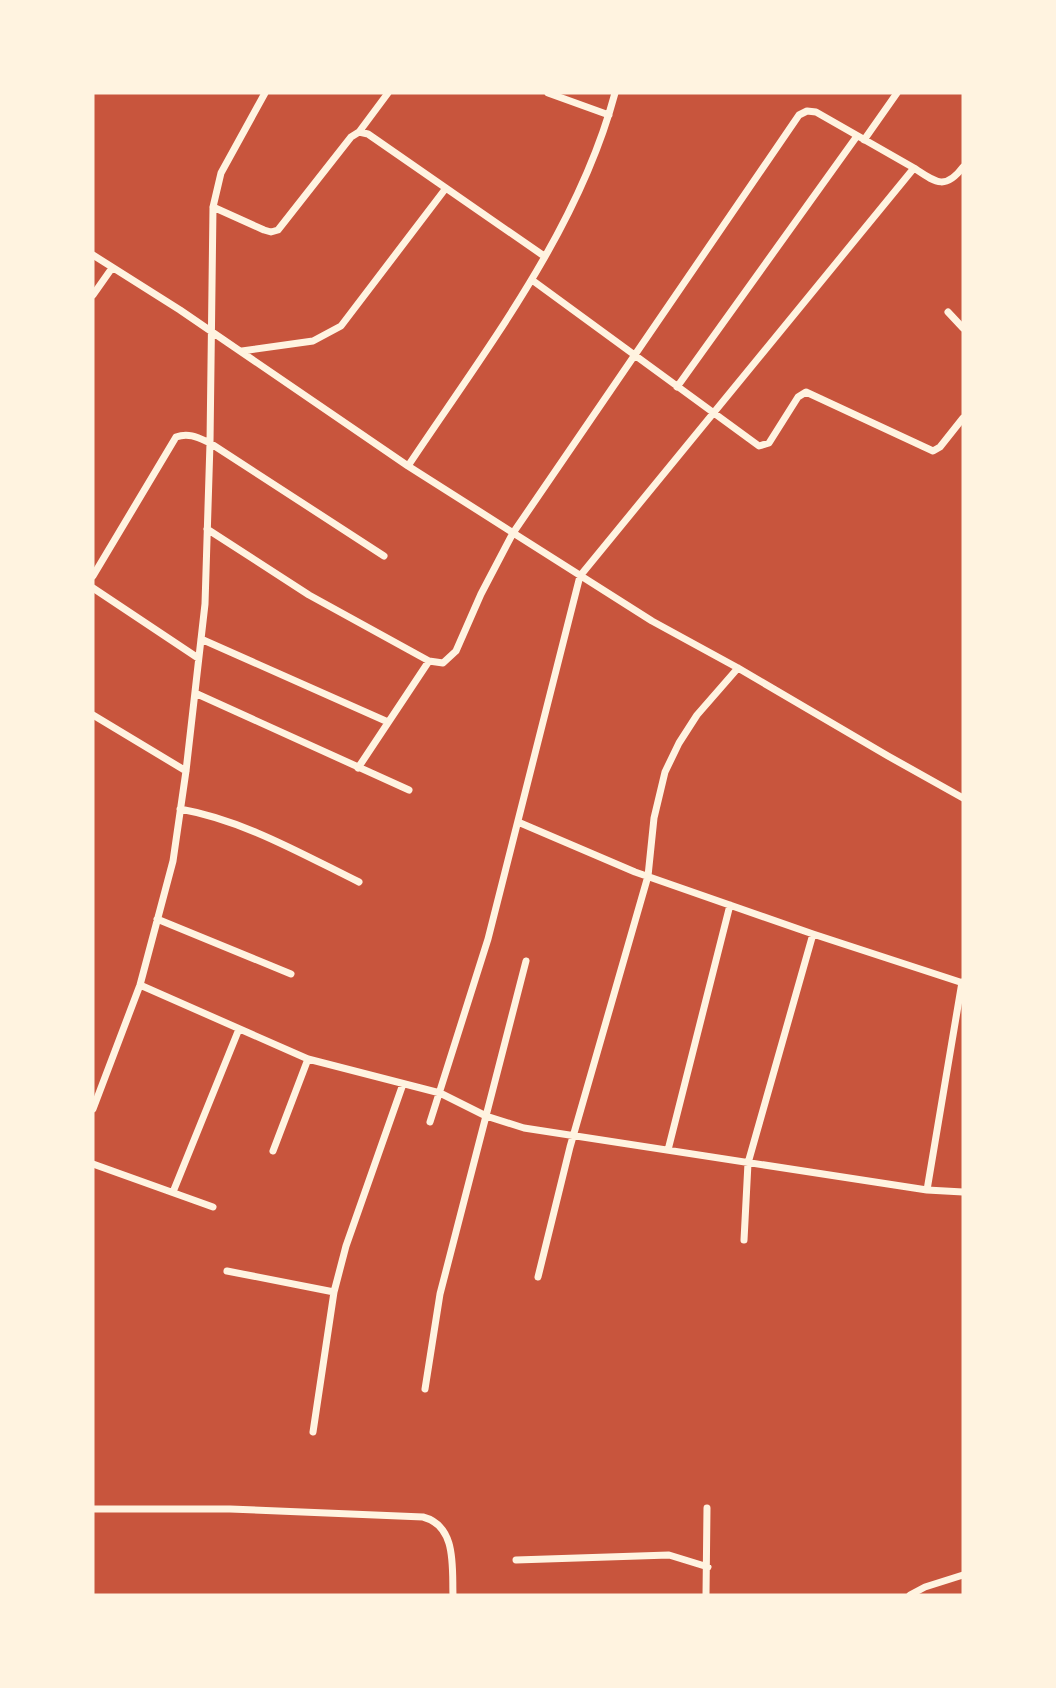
<svg xmlns="http://www.w3.org/2000/svg" width="1056" height="1688" font-family="Montserrat,sans-serif">
  <rect width="100%" height="100%" fill="#c8553d"/>
  <g fill="none" stroke-linecap="round" stroke-linejoin="round">
    <path stroke="#fff3e0" stroke-width="7" d="M548,93L609,115
      M359,132L388,93
      M864,140L897,93
      M213,207L264,230L271,232L278,230L351,137L359,132L368,134L544,256
      M93,255L180,310L408,466L652,621L738,668L888,756L963,798
      M532,280L759,446L769,443L798,397L806,392L933,451L940,447L963,418
      M93,295L112,268
      M948,312L963,328
      M242,351L313,341L341,326L446,188
      M677,387L857,136
      M408,466C486,349 578,231 615,93
      M207,529L309,595L429,661L443,663L456,651L481,594L513,533L799,115L807,111L816,112L914,168
      M93,576L176,437C189,432 199,438 210,443L384,556
      M93,588L198,658
      M201,639L388,722
      M195,693L409,790
      M93,715L186,771
      M358,768L429,661
      M180,809C243,820 302,854 359,882
      M518,822L635,872L813,934L963,983
      M157,919L291,974
      M526,961L486,1116L524,1128L927,1190L962,982
      M140,985L308,1059L440,1093L486,1116L440,1294L425,1389
      M93,1109L140,985L173,861L186,771L205,604L210,443L213,207L221,173L265,93
      M430,1122L488,939L580,576L914,168C935,182 945,191 963,167
      M668,1150L730,905
      M273,1151L308,1059
      M93,1164L213,1207
      M927,1190L963,1192
      M173,1192L239,1029
      M744,1240L748,1163L813,934
      M227,1271L334,1292
      M538,1277L570,1147L648,876L654,818L665,772L679,743L697,715L738,668
      M313,1432L334,1292L346,1246L403,1084
      M93,1509H230L423,1517C457,1526 452,1567 453,1595
      M516,1560L669,1555L708,1567
      M706,1595L707,1508
      M910,1595L925,1587L963,1575"/>
  </g>
  <rect width="1056" height="1688" fill="none" stroke="#fff3e0" stroke-width="189"/>
</svg>
